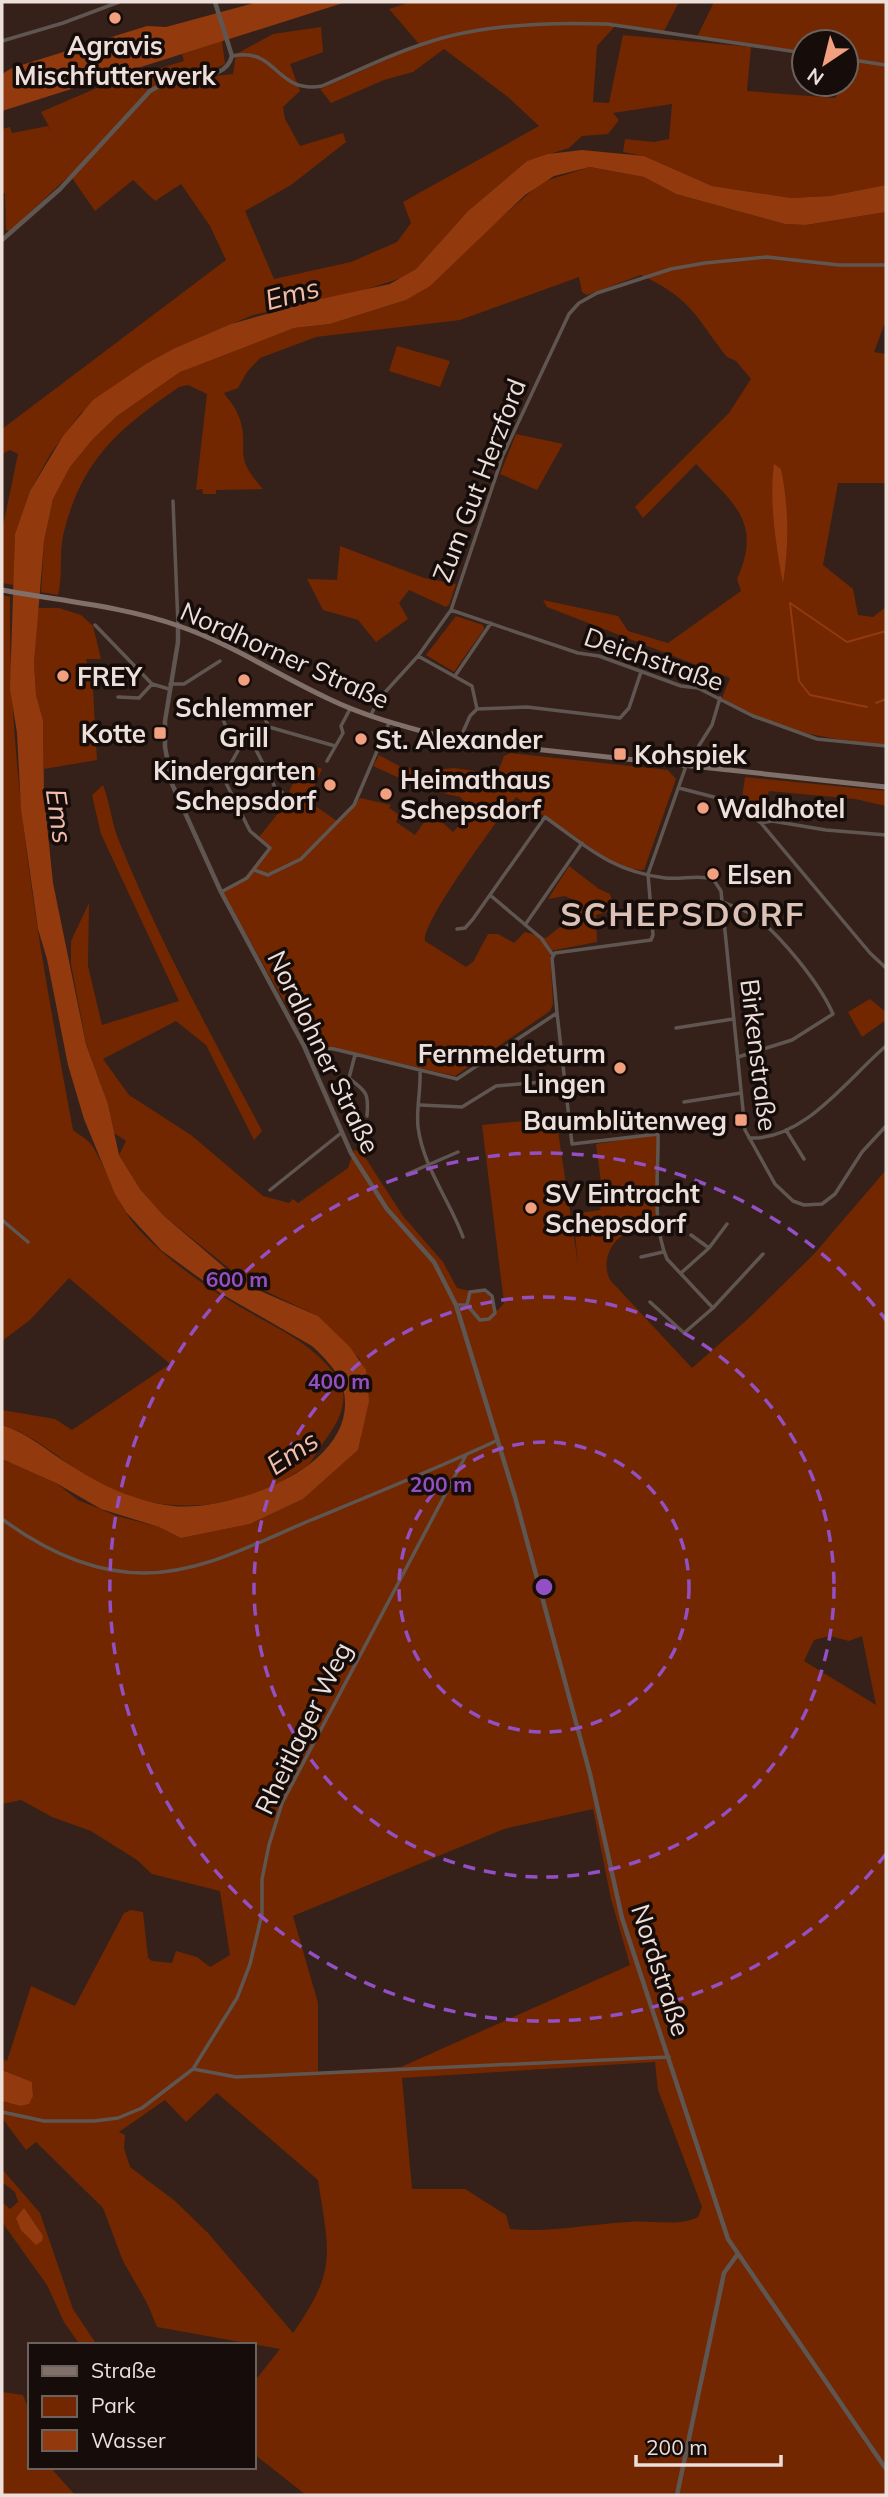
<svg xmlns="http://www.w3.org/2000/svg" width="888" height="2497" font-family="Mulish,sans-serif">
  <rect width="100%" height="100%" fill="#352119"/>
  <path fill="#722700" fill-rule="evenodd" d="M411,2H679L664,31L616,25L597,46L593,102L609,103L623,35L751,47L747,91L835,98L846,84L856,60L846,58V42H804V52L697,37L714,2H886V185L830,196L791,198L712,186L644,156L623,152L625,139L654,142L669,139L672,104L613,113L619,120L608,134L582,136L569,148L527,161L468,211L416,269L401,278L358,292L253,315L175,348L123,380L80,414L51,453L30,491L15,534L14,585L2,583V531L18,454L10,450L2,454V429L226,260L210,226L181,184L155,201L133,180L95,211L70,175L10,231L6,230L5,193L2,194V129L10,127L12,133L48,126L52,132L41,112L104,85L184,61L182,54L222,41L225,64L196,78L233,74L236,54L273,34L321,27L323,52L290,64L300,91L283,107L285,119L300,146L343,133L346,142L291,185L245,211L274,279L351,262L397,242L411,223L403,202L539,126L508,97L444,49L413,72L384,80L331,103L320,89L420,45L389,9Z
    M590,167L644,177L676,194L785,224L807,225L886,212V320L874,352L886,354V483H838L823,565L853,589L858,615L873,617L886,607V745C829,739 771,732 722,698L730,678L547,607L543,600L618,616L628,631L668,643L741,591L737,579C763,522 733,503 696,464L643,518L635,507L729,413L751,379L736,361L727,357C695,316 692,299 641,275L587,295L582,292L579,277L460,320L316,337L260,358L247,372L238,388L224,393C229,400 236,408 239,417C251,450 230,453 263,489L216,490V494H203L202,489L196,490L207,394L188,385L179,387C117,430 81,460 63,536C59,555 63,576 58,595L41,592L44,541L53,499L70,467L93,439L117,416L180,372L202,362L294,328L330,324L406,300L542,182Z
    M397,346L450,361L440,387L389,371Z
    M516,434L563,444L537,490L500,474Z
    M340,546L424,578L456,584L449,605L446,607L409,590L399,603L408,619L376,642L358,620L323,610L307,579L337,580Z
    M2,595L10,597C8,777 40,953 73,1130C79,1135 89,1140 93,1147C111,1177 116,1206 143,1234C170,1262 206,1287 240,1307C276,1328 312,1342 337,1377C352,1398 338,1423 325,1440C319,1448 314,1459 307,1466C302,1470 294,1473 289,1477C237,1511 161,1515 106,1487C69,1469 41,1437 2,1425V1410L55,1419L72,1430L170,1364L69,1278L30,1320L2,1341Z
    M38,608H59L81,615L93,626L101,659H86L93,689L97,760L44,769L43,720L36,695L34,664Z
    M456,616L483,625L484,629L454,672L426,655Z
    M510,753L668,770L676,779L644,870L626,869L612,862L516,797C500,816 421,923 425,941L466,967L473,962L488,934H498L514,943L525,932L546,938L565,923L578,902L565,896L548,899L569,866L599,889L610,894L615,910L596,915L597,942L550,951L553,1004L550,1011L455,1076L307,1042L223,893L245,877L270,846L259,837L284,806L301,761L322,769L308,801L337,821L343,819L360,798L391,805L389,808L400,815L396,822L415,835L431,812L453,832L474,810L460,797L421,788L373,766L379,755L401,767L410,768L416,775L430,781L444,769L454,768L497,774L504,756Z
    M745,777L886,791V806L855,799L769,791L762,815L753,814L741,805Z
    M103,785C110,803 112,825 119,841C159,941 212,1036 262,1131L254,1140L206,1045L176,1021L103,1059L129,1095L191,1135L263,1196L289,1203L293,1199L298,1203L348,1168L354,1150L361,1151L403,1216L443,1262L457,1288C478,1295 488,1282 495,1310H498L504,1303L482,1125L556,1118L578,1264L573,1214L600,1210L603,1198L596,1144L658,1134L659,1225C650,1227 639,1227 631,1231C610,1239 601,1262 610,1280L692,1368L748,1319L814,1254L886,1170V2495H306L254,2454V2382L280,2349L157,2327L147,2303L123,2261L103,2208L36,2142L26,2150L2,2118V2101L19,2106L28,2104L33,2096L32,2082L2,2070V2059L7,2061L31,1986L75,2006L124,1913L131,1910L143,1912L148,1958L152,1961L172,1963L176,1951L197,1957L210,1967L230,1955L220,1891L152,1874L137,1860L91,1831L52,1817L21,1800L2,1804V1459L56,1483L78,1500L117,1516L159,1527L181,1538L250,1524L303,1499L358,1450L361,1437L360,1359L318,1316L246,1282L163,1215L140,1189L119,1155L126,1141L114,1133L108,1104L86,1043L71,964V941L89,903L88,966L102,1025L179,1001L101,834L92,795ZM830,1636L849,1641L862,1636L876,1705L804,1661L814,1640ZM593,1809L611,1899L630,1965L401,2067L318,2072V2003L293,1916L504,1829ZM655,2062L658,2090L702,2207L698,2217C678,2227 652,2220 629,2222C589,2224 550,2233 510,2229L506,2215L465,2189H412L402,2078ZM217,2093L318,2180C329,2253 338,2269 293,2333L208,2233L175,2201L130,2167L124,2148L125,2135L119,2132L165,2100L186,2122Z
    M870,999L886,1012V1020L862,1037L848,1012Z
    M2,2169L40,2213L73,2309L97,2345H80L64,2322L47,2285L2,2222V2202L10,2209L18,2202L15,2192L2,2182Z
    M2,2392L23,2395L30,2413V2467H50L75,2495H2Z"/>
  <path fill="#923a0e" d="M258,2H346L2,111V74L12,68L147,26L166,27Z
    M582,150L644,156L712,186L791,198L830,196L886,185V212L806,225L785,224L676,194L644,177L590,167L554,176L525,195L430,286L406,300L330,324L294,328L180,372L117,416L93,439L70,467L53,499L44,541L34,663L36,695L43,720L44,796L53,883L86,1044L108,1104L119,1155L140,1189L163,1215L224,1267L258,1290L318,1316L350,1347L366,1370L369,1401L358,1450L303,1499L250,1524L181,1538L159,1527L101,1509L56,1483L2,1459V1425C28,1433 47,1451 70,1465C102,1486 134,1501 173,1506C231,1512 363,1466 343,1388C339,1372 324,1357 312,1346L220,1293L161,1250L126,1212L115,1194L84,1119L68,1065L47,959L38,929L21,809L17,733L10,689L15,534L30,491L63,436L93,400L146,364L175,348L231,324L321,299L390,284L416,269L468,211L527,161L548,154Z
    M774,464L781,469C789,509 789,544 783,583C776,546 769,502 774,464Z
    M2,2070L32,2082L33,2096L29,2104L20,2106L2,2101Z
    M24,2208L43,2236L42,2241L36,2245L21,2230L16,2218Z"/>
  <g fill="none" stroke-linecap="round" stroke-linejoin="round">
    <path stroke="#923a0e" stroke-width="2" d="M790,603L799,681L810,695L867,707
      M790,603L847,642L886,631
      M876,703L886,699"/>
    <path stroke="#605651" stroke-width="3.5" d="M2,41L63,23L119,2
      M232,56C278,46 274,94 322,86C356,72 390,54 426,43C481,24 548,22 607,24L804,53
      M846,59L886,65
      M173,501L178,625
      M451,610L578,653L599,656L681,686L698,688L753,716L817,739L886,746
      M95,625L152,684L169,689
      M418,656L472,686L477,709
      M455,676L491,623
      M170,684H184L220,661
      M118,697L139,698L152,684
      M257,703L269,727
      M221,713L228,733L239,749
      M371,715L378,700L418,656L451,610L503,455L569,314L579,303L597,293L671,269L705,263L767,257L839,265H886
      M251,740L277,791L282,792
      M459,741L470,716L477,709L527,707L620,718L629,708L641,672
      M327,761L343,733L341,726L350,709
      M679,788L733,802L761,823L870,953L886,968
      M761,823L772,821L826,830L886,835
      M254,870L268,875L301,859L354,805L389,723
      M221,892L247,878L270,848L250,831L223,777L239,749L269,727L335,746
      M490,895L541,938L553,955
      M722,902C733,906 743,909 753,915C780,934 820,984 833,1014L792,1040L738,1057
      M525,925L582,843
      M457,929L465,928L473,919L545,817C587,847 611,871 665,878C681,880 698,874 713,879L721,891L745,1130L775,1184L793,1201L804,1205L822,1204L835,1194L862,1152L886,1126
      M557,1013L572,1144L658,1134C659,1173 651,1222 667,1259L713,1308
      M676,1028L733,1019
      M304,1046L334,1049L457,1079L557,1013L552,958L555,953L651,940L653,935L648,874L686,766L712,725L720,698
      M355,1055L349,1078C365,1092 369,1090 367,1116
      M420,1072C421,1090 416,1109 418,1127C423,1167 450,1201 463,1237
      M684,1102L741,1093
      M420,1105L462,1107L496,1086L564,1080
      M786,1130L804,1159
      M749,1138C804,1141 848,1078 886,1046
      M407,1174L458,1152
      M270,1190L341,1133
      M2,1220L28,1242
      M691,1235L709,1248
      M641,1257L663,1252
      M681,1273L709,1248L727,1224
      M650,1302L684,1333L713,1308L763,1254
      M456,1305H467L480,1320L489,1319L495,1313L492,1296L485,1290L470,1292L467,1305
      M2,1519C44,1550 91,1573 144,1573C203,1573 258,1542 311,1520C374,1494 436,1469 498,1440
      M193,2069L236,2077L669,2057
      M2,2112L44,2121H94L118,2118L142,2108L193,2069L237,1998L250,1964L262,1914V1879L269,1845L282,1803L466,1455"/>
    <path stroke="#605651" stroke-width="4.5" d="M2,240L60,189L150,91C159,86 167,81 177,79C196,74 226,80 232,56L215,2
      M178,626V642L165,721V747L172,784L221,892L304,1046L351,1153L387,1209L434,1262L456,1305L515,1497L590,1774L622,1918L728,2239L886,2469
      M677,2495L724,2273L737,2255"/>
    <path stroke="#807069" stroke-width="5" d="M2,590C61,601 122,606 179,626C231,644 278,675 327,698C370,719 414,729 459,741L886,787"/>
  </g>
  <g fill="none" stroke="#9250c4" stroke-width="3.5" stroke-dasharray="12 9">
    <circle cx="544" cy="1587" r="145"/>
    <circle cx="544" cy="1587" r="290"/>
    <path d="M886 1854A434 434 0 1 1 886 1320"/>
  </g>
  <g fill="#f2a07f" stroke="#160d0a" stroke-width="2.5">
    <circle cx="115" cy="18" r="7"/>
    <circle cx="63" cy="676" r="7"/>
    <circle cx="244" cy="680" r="7"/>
    <rect x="153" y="726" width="14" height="14" rx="3.5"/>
    <circle cx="361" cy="739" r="7"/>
    <rect x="613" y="747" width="14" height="14" rx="3.5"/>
    <circle cx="330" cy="785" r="7"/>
    <circle cx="386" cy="794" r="7"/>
    <circle cx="703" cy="808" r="7"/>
    <circle cx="713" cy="874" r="7"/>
    <circle cx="620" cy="1068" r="7"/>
    <rect x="734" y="1113" width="14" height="14" rx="3.5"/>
    <circle cx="531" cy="1208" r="7"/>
  </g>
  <g text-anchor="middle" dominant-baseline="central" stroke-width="7" stroke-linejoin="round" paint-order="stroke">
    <g font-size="26" font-weight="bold" fill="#eddfda" stroke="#160d0a" text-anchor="start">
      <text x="115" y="45" text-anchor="middle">Agravis<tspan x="115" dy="30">Mischfutterwerk</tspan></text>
      <text x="77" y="676">FREY</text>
      <text x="244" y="707" text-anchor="middle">Schlemmer<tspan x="244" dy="30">Grill</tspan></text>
      <text x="146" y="733" text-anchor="end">Kotte</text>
      <text x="375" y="739">St. Alexander</text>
      <text x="634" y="754">Kohspiek</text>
      <text x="316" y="770" text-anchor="end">Kindergarten<tspan x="316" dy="30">Schepsdorf</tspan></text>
      <text x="400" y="779">Heimathaus<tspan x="400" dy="30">Schepsdorf</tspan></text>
      <text x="717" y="808">Waldhotel</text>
      <text x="727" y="874">Elsen</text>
      <text x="606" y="1053" text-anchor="end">Fernmeldeturm<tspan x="606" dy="30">Lingen</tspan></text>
      <text x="727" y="1120" text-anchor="end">Baumblütenweg</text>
      <text x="545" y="1193">SV Eintracht<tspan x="545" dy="30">Schepsdorf</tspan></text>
    </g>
    <g font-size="26" fill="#eddfda" stroke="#160d0a">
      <text transform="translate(479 480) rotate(-69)">Zum Gut Herzford</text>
      <text transform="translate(285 655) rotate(24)">Nordhorner Straße</text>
      <text transform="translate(654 659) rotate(19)">Deichstraße</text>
      <text transform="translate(324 1052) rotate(64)">Nordlohner Straße</text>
      <text transform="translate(759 1055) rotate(83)">Birkenstraße</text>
      <text transform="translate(303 1728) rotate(-64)">Rheitlager Weg</text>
      <text transform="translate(661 1970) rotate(72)">Nordstraße</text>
    </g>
    <g font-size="28" font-style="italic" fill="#f0beab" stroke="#160d0a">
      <text transform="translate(292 293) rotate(-15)">Ems</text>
      <text transform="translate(60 816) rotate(82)">Ems</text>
      <text transform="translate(292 1452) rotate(-34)">Ems</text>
    </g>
    <g font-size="33" font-weight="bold" letter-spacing="2" fill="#dcc1b6" stroke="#160d0a">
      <text x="683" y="913">SCHEPSDORF</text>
    </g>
  </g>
  <circle cx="544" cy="1587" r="10" fill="#9250c4" stroke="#160d0a" stroke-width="3.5"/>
  <g font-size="21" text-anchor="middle" font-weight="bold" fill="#9250c4" stroke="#160d0a" stroke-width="7" stroke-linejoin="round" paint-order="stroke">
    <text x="237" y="1287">600 m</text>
    <text x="339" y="1389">400 m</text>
    <text x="441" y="1492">200 m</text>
  </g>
  <rect width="888" height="2497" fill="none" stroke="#eddfda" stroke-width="7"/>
  <rect x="28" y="2343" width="228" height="126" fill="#160d0a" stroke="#6c615d" stroke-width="2"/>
  <rect x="42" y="2366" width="35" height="10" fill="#807069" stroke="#6c615d" stroke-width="2"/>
  <text x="91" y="2378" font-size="21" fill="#eddfda">Straße</text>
  <rect x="42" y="2396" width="35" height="21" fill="#722700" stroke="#6c615d" stroke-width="2"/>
  <text x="91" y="2413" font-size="21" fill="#eddfda">Park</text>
  <rect x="42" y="2430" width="35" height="21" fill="#923a0e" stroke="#6c615d" stroke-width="2"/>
  <text x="91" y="2448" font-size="21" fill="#eddfda">Wasser</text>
  <g transform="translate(825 63) rotate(215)"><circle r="33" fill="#160d0a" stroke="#6c615d" stroke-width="2"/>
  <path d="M0-5L12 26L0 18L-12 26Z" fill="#f2a07f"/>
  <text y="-10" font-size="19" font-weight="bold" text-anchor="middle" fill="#eddfda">N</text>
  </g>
  <path d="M636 2455v10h145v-10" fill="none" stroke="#eddfda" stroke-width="3.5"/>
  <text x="646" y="2455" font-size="21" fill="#eddfda" stroke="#160d0a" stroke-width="5" paint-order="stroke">200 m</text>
</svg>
